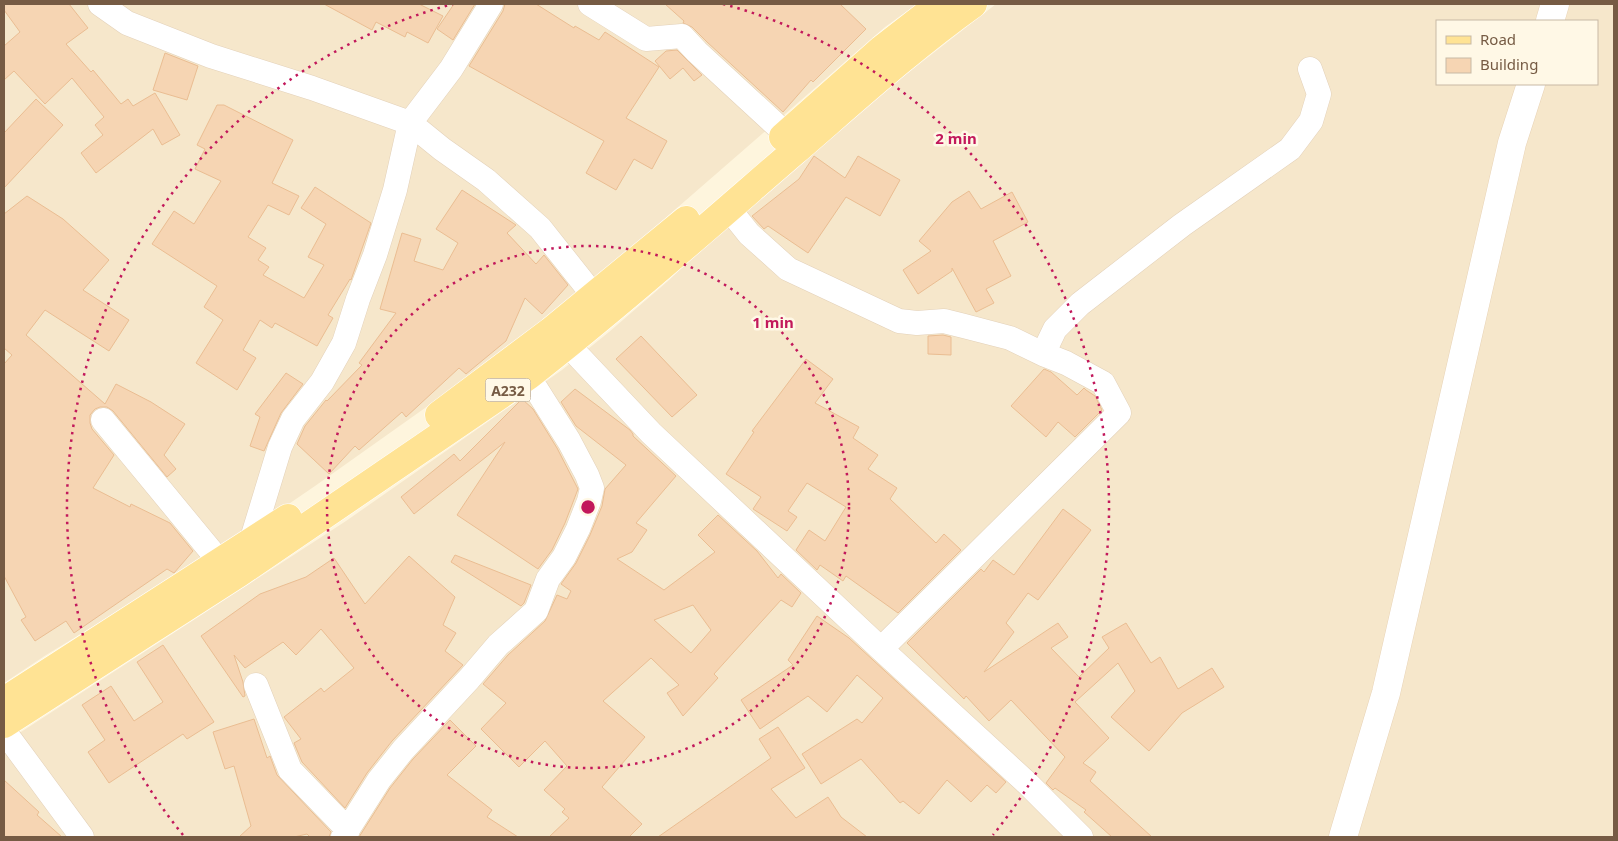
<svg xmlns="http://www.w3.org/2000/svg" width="1618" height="841" font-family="'Noto Sans',sans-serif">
  <rect width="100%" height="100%" fill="#fef5dd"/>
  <path fill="#f6e7cb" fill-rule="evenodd" d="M4,4H917L885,27L608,268L480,369L315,486L239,538L46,655L4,683Z
    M996,4H1614V837H4V743L346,521L562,370L609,332L668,281L758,196L886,90ZM1437,21H1597V84H1437Z"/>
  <path fill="#f6d5b3" stroke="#eabd92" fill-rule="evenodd" d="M4,4H69L88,28L66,44L91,72L93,70L121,104L128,99L133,106L155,93L180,135L162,145L153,129L96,173L81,153L103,135L95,125L104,117L72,78L45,104L14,71L4,80V46L20,32L4,10Z
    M324,4H419L443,16L428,43L407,32L405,37L376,22L372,30Z
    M454,4H475L453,40L437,29Z
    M505,4H536L574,28L575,26L599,40L605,32L659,67L626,118L667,141L652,169L634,159L616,190L586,173L604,141L469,66L503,11Z
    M665,4H840L866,29L813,82L811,80L783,112L707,42L692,27L683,23L684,21Z
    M677,50L702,75L694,81L683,68L670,79L655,61L666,51Z
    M165,53L198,66L187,100L153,90Z
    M36,99L63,125L4,188V133Z
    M217,105H224L293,140L272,183L299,196L289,215L268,205L248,237L266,248L258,260L269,267L263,275L304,298L324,265L308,257L326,224L301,208L315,187L371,223L351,280L350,279L328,315L333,318L317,346L275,323L272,328L260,320L243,350L256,358L237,390L196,363L223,320L204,307L217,286L152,244L174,211L194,224L221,181L195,169L205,149L197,145Z
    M814,156L845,178L858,156L900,180L880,216L846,197L808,253L768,226L764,229L752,216L799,179Z
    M462,190L516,225L507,233L536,264L544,255L568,285L542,314L525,298L506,341L466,374L459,368L406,417L402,412L359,450L355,446L329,474L297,444L305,426L326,400L327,401L362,365L359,363L396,313L380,309L402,233L421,239L414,261L443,270L458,243L436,229Z
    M969,191L981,209L1012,192L1028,222L993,241L1011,276L986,289L994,303L976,312L952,268V271L918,294L903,270L931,251L919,241L952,202Z
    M27,196L63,219L109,260L83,290L129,320L109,351L45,310L26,335L105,404L116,384L151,402L185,424L164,455L176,469L167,477L113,411L107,407H100L95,409L90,415V423L92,429L114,455L93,488L130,507L131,504L170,523L193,551L174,573L167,569L74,633L66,621L35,641L21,620L26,617L4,576V364L12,355L4,348V214Z
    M943,335L951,337V355L928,354V336Z
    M641,336L697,395L672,417L616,359Z
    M806,359L833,379L815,403L859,427L853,438L878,455L868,469L897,488L890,499L936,543L944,534L961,550L898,613L846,576L843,581L820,565L817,570L796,550L809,530L825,541L846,507L807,483L788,511L797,517L787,531L753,509L761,497L726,474L754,432L752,431Z
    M1044,369L1051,372L1077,395L1084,388L1086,390L1095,396L1102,410L1075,437L1058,422L1046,437L1011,406Z
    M286,373L303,384L281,413L264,451L250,446L260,417L255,414Z
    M575,389L630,430L633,434V436L676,476L636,523L647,530L632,552L617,559L664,590L715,552L698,535L718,515L757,551L778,578L781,574L801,593L792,607L781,600L714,674L718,678L683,716L667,693L679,685L651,658L603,701L645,737L602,787L642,824L629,837H549L569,818L562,812L565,809L544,790L567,766L545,741L519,767L481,729L506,703L483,684L508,655L545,621L557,595L567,599L571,591L561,584L576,563L590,535L602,506L605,489L626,465L576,426L561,402ZM693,605L711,630L691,653L654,620Z
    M522,399L533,409L557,448L578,489L565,523L552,550L538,569L457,515L505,442L414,514L401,497L454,454L460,461Z
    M1063,509L1091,530L1038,600L1028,593L1006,623L1014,632L984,672L1058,623L1068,637L1051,648L1079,677L1109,648L1102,637L1126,623L1151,663L1160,657L1178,689L1212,668L1224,687L1182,713L1149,751L1111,717L1135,691L1118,663L1075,702L1109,738L1083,763L1096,772L1090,781L1152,837H1112L1084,812L1086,810L1055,788L1053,790L1046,783L1065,757L1011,700L989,721L966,696L964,699L907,643L981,569L984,572L993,560L1014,575Z
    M455,555L531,585L524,603L521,606L451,562Z
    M409,556L455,597L443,625L456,633L445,651L463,665L392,741L367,773L345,808L302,762L294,743L301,739L284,717L321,688L324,692L354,668L321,629L296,655L283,642L245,668L234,655L243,682L245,696L243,697L201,636L260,594L306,577L334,558L365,604Z
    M817,616L849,638L1006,782L996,793L987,785L971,802L947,780L919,814L903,801L900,803L861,759L821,784L802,754L857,719L862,723L883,698L857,675L827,712L808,696L760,729L741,700L793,665L788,660Z
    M163,645L214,722L187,739L183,734L109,783L88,752L105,740L82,705L111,686L134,721L163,702L137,662Z
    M254,719L267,758L270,756L277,775L331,832L329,837H310L307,834L294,837H239L251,826L234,766L225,769L213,732Z
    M450,720L476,746L447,775L492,810L487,817L518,837H359L390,788L413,759Z
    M778,727L805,768L771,789L796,818L828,797L841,817L867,837H658L771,758L759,739Z
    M4,780L39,812L37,815L62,837H4Z"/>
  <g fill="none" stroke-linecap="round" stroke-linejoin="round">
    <defs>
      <path id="minor" d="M100,4L127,23L211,56L312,88L410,123L442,149L486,180L540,228L594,296
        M590,4L646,39L682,36L697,52L786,134
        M729,209L749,234L788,269L899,321L917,323L944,321L964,326L1010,338L1043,354
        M553,333L568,345L651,433L881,649L1028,784L1081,837
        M103,420L220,562
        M251,542L280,447L293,419L322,382L344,343L358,299L375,255L395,190L410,123L451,69L491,4
        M881,649L1119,413L1103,383L1066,363L1043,354L1055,329L1080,304L1182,225L1290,149L1311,121L1319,94L1310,69
        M256,685L290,770L348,830
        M4,731L82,837
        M343,837L379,780L403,750L469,679L498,645L536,611L548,579L564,557L578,529L589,501L592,488L587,475L569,441L528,376"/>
      <path id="secondary" d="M1550,21L1555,4
        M1343,837L1386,693L1512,143L1531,84"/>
      <path id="primary" d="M783,137L882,49L940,4
        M439,415L551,331L686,220
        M4,701L288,518
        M4,724L239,573L528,376C620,304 707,227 795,151C853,101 910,49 973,4"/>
    </defs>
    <use href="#minor" stroke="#e3d1b9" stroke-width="25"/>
    <use href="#secondary" stroke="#e8d3b6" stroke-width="29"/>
    <use href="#primary" stroke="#fff" stroke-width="29"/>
    <use href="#minor" stroke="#fff" stroke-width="24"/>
    <use href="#secondary" stroke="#fff" stroke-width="28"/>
    <use href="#primary" stroke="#ffe394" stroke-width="28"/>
  </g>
  <g fill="none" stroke="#c2185b" stroke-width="2.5" stroke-dasharray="2.5 5">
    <circle cx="588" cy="507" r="261"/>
    <path d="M183 835A521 521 0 0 1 453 4M723 4A521 521 0 0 1 993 835"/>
  </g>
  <g text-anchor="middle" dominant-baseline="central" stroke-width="5" stroke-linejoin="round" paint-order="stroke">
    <rect fill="#fff8e6" stroke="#9f8a75" stroke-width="1" x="485.5" y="378.5" width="45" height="23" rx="4"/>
    <g font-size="14" font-weight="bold" fill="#765b44">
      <text x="508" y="390">A232</text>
    </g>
  </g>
  <circle cx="588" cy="507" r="8" fill="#c2185b" stroke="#fff8e6" stroke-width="2.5"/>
  <g font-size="15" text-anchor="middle" font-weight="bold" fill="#c2185b" stroke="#fff8e6" stroke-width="5" stroke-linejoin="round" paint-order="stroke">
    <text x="956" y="144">2 min</text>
    <text x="773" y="328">1 min</text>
  </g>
  <rect width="1618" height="841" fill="none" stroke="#765b44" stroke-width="10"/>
  <rect x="1436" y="20" width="162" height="65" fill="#fff8e6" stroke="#c8b9a5"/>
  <rect x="1446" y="36" width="25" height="8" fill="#ffe394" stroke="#c8b9a5"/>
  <text x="1480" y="45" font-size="15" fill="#765b44">Road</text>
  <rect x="1446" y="58" width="25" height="15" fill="#f6d5b3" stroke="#c8b9a5"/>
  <text x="1480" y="70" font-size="15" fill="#765b44">Building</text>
</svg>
